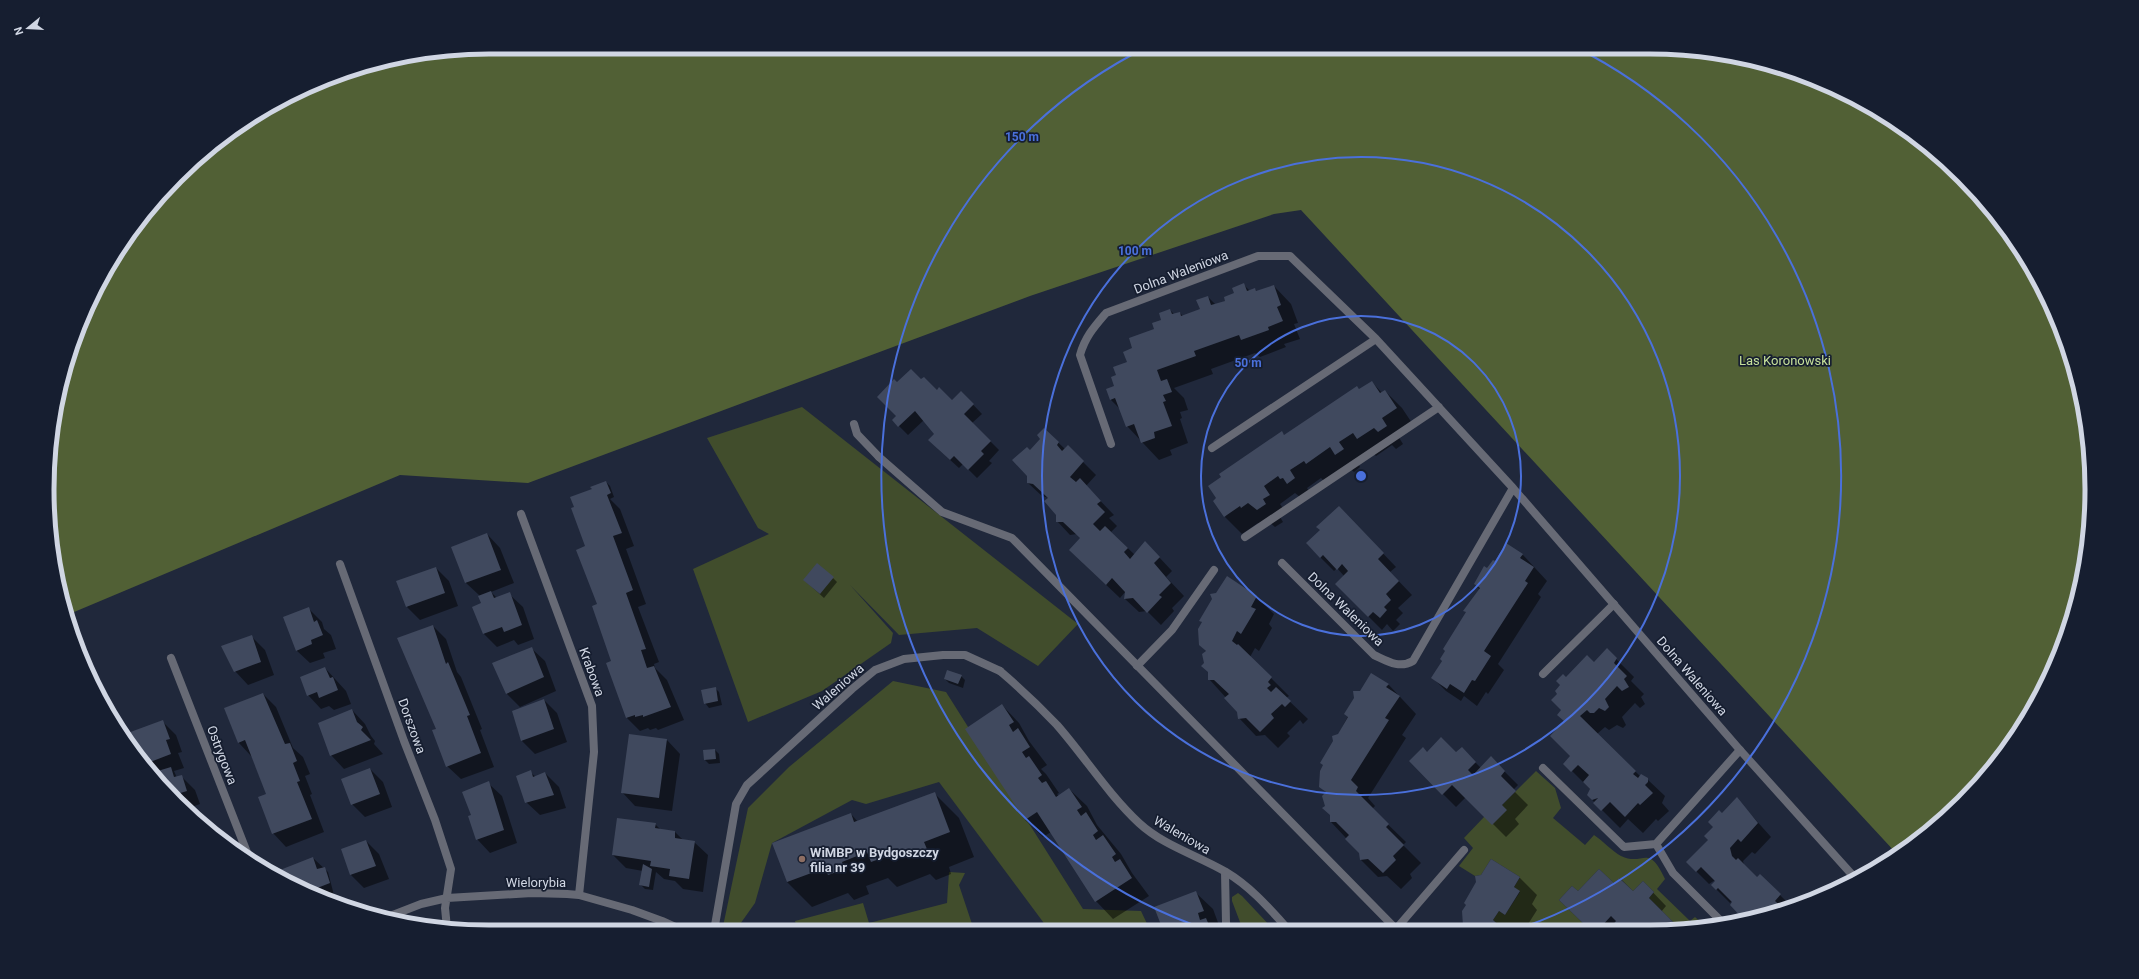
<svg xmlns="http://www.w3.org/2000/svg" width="2139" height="979" font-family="Roboto,sans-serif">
  <rect width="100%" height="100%" fill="#20283b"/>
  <path fill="#414d2c" d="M802,407L1078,624L1038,666L977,628L899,635L850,585L893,633L891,643L822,691L748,722L693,569L769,534L758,528L707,438Z
    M893,681L946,692L1083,909L1141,911L1150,930H1049L939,782L866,804L852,800L772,843L755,903L738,927L742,931H722L748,808L789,767Z
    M1536,771L1555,788L1561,808L1553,818L1585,845L1594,835C1603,841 1612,851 1621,856C1644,867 1648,842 1665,879L1657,889L1690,921L1695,917L1707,928H1669L1674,923L1649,898L1654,892L1643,881L1633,891L1620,878L1614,883L1599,869L1578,891L1572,886L1559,900L1589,929H1503L1493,920L1499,911L1505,915L1520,892L1514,887L1520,877L1491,859L1481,875L1475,876L1459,866L1473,848L1464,838L1484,817L1502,805Z
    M949,872L965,873L959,885L973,927L986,928L985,930L855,931L854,928L845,931H798L795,921L863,903L869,923L947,903Z
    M1238,893L1242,896L1274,930H1243L1232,901V897Z"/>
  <path fill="#516035" d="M489,47H1650L1736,55L1819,81L1895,121L1962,176L2017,243L2058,320L2083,403L2092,489L2084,576L2058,659L2001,759L1919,840L1896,853L1301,210L1274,214L1030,296L528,483L400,475L67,615L51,547L47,489L55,403L71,347L106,268L157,198L198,157L268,106L347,71L403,55Z"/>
  <path fill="#0007" d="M1244,285L1250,291L1255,289L1257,292L1274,286L1291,304L1298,323L1294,324L1300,339L1284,344L1286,347L1260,357L1255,353L1211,369L1213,374L1174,388L1184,398L1188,410L1180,412L1182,418L1180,419L1188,443L1170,450L1172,455L1159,460L1127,426L1121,410L1111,400L1118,376L1128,363L1134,349L1156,330L1170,310L1175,315L1180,313L1183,316L1201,310L1208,297L1216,305L1226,301Z
    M922,381L952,401L961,392L982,414L972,423L999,450L989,461L992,463L977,478L963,464L959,468L938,449L936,434L924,420L908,435L893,420L897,416V384Z
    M1372,382L1382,393L1385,391L1402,408L1414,426L1398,436L1403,444L1396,449L1392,445L1376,456L1370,450L1356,460L1360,467L1354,472L1347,465L1324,481L1321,478L1307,488L1312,496L1305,501L1295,493L1280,504L1286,513L1280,517L1283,522L1275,527L1267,520L1260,525L1258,523L1242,534L1225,517L1282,433L1285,436L1357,387L1360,390Z
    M1044,429L1065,449L1068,447L1096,475L1086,486L1114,515L1109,518L1117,526L1111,532L1135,555L1158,556L1172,571L1166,577L1184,596L1172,608L1174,611L1161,625L1147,611L1139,612L1125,599L1126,591L1120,598L1083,563L1081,538L1077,534L1070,535L1057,521V515L1049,498L1042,496L1028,483L1030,451L1042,439Z
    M606,482L610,486L614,497L610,499L620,509L634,546L626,549L646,604L638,607L659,662L654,664L655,668L667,680L684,720L658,730L656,728L650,730L648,728L640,731L627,718L598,605L587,547L593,490Z
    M1352,521L1396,567L1390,572L1412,595L1398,608L1403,613L1396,620L1400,624L1393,631L1387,624L1382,630L1336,584L1344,576L1337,568L1334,571L1307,544Z
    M487,534L500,548L514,583L491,592L497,598L509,594L523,607L534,639L518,645L514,640L497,647L483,633L482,604L479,595L466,583L453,547Z
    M1523,555L1547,581L1538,594L1541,597L1498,664L1504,670L1488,694L1486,692L1477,706L1464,696L1461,701L1446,691L1433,678L1480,590L1475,584L1495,563Z
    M436,568L449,581L458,606L420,620L407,607Z
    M833,578L837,582L824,598L804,580Z
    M1256,597L1274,614L1269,624L1272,628L1259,651L1255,648L1250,657L1289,696L1286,698L1308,719L1303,724L1300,720L1287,733L1290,736L1278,748L1265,735L1256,736L1239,718L1238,711L1209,679V672L1205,664L1207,652L1200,645L1203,623L1200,620Z
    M308,608L322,622L324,629L331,635L336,649L323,653L325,658L310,663L296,650Z
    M433,626L446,639L457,672L461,677L482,729L480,730L494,767L461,779L447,766L437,730Z
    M251,636L265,650L274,675L248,685L235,671L223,647Z
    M531,648L545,661L556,691L520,707L507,694L502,680Z
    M1607,650L1634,677L1631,681L1644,694L1641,697L1645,704L1640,708L1635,703L1622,717L1626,725L1623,728L1617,725L1609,730L1605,727L1597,734L1640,776L1647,779L1665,796L1662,803L1669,811L1658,821L1656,819L1643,833L1628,819L1620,828L1595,803L1588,795L1591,790L1565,764L1571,756L1559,694L1566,678L1594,663Z
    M325,668L346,691L351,704L334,710L329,706L321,709L308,695Z
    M961,676L965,680L963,688L949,683L945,679Z
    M1388,684L1416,714L1402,735L1406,738L1368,798L1375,806L1372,809L1406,842L1403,845L1421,863L1410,874L1412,878L1401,889L1387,876L1378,877L1361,860L1360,853L1331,822L1327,793L1320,786L1338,735L1361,692Z
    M715,688L719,692L722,705L709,708L705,703Z
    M263,694L276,707L293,748L303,757L310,774L305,776L312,794L310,795L324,832L286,847L273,833L267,795L252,757L239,743L225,708Z
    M544,700L557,713L567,742L535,754L522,741L517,727Z
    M1002,705L1019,723L1029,741L1047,765L1041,769L1046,774L1059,793L1057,794L1059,796L1069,789L1087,806L1097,825L1121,854L1132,873L1149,896L1113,919L1096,901L1051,832L1043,837L1025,820Z
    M352,710L365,724L371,736L375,741L374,744L383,754L344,769L331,755Z
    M162,721L176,735L182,752L178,753L184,768L174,771L177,778L181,776L195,790L200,804L189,808L192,817L157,781L130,744L127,735Z
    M667,740L680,754L672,811L635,806L622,792Z
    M1462,749L1481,768L1491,758L1518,785L1513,790L1528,805L1515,819L1519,824L1506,837L1466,797L1456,807L1410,761L1427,753L1456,754Z
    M715,750L719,754L720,763L709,764L705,760Z
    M370,769L383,782L392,807L365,817L352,804Z
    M530,772L536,777L545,773L559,787L566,808L540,815L526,802Z
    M488,783L502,796L517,843L490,853L477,839L472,816Z
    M934,793L959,818L974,857L949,867L951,874L936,880L930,874L897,887L888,878L866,886L869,894L854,900L848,893L812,907L787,882L851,814L858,822Z
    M1737,799L1771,837L1755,854L1752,852L1743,861L1744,865L1757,878L1760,875L1791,906L1744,918L1733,902L1732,901L1730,903L1712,885L1718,878L1709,884L1687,862L1709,840L1722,814Z
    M655,824L661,830L675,832L683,840L694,842L708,855L703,892L683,889L675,881L664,879L656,872L653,890L645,889L640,884L643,871L626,868L613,855Z
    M366,841L379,854L389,879L364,888L351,875Z
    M313,858L328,872L335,899L330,901L320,898L286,881Z
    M1491,860L1520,878L1537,895L1532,904L1537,910L1525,929H1467V905Z
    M1643,882L1666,906L1661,912L1678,928L1590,929L1578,892H1633Z
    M1195,892L1213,909L1220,928L1164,930Z"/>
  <path fill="#40495e" d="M1244,283L1247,291L1255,288L1256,291L1274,285L1281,305L1277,307L1283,321L1268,327L1269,330L1241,340L1239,335L1194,351L1196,356L1157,370L1161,381L1167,379L1172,392L1163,395L1166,401L1163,402L1172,426L1154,432L1155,438L1141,443L1134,424L1126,427L1115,398L1110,400L1106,389L1114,386L1111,377L1116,375L1113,367L1127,362L1123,352L1132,348L1129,338L1154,329L1152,323L1161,320L1159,313L1170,309L1172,314L1180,312L1181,316L1200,309L1196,300L1208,296L1211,305L1225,301L1224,297L1234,293L1232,288Z
    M911,369L921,379L924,377L937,390L939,387L952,400L961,391L974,404L964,414L991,441L981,451L984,454L968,470L954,456L950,460L928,440L934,434L915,411L898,427L892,420L896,416L877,397L894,379L897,382Z
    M1372,381L1380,393L1385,390L1397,408L1382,418L1387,426L1378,432L1374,428L1357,439L1353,433L1339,442L1344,449L1335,455L1330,447L1306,464L1304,461L1290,470L1295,478L1287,484L1283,478L1280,479L1278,476L1264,486L1270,495L1263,499L1266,504L1257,510L1248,503L1241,508L1240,506L1224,517L1213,501L1216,498L1208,486L1221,477L1219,474L1282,431L1284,435L1357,386L1359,389Z
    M1044,428L1059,442L1057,445L1062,451L1068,445L1084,461L1070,477L1076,482L1080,478L1101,501L1097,504L1105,512L1093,524L1100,531L1105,526L1128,548L1124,552L1130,559L1145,541L1160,557L1154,563L1171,583L1159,595L1162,597L1147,613L1133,598L1124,599L1125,592L1112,578L1106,585L1069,550L1080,538L1063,522H1056V515L1044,501L1048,498L1033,484L1027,483V476L1012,460L1027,447L1030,450L1040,439L1037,435Z
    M606,481L611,493L607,495L622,533L613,536L633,590L626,593L646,649L641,650L647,668L654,666L671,707L643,717V715L635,717V715L626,718L606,663L611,661L592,606L597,604L576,550L585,546L571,508L574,507L570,497L592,489L590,487Z
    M1339,506L1384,553L1378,559L1399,581L1386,594L1391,600L1384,607L1387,610L1380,618L1373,612L1368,617L1335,584L1348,571L1342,564L1337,570L1323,555L1320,558L1306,543L1320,530L1316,527Z
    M487,533L501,570L465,583L451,547Z
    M1506,543L1523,554L1520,558L1534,567L1525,581L1528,583L1484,651L1491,656L1475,681L1472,680L1464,693L1450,684L1447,689L1431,678L1442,661L1440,659L1445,651L1443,649L1466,612L1463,611L1480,588L1474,584L1484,566L1487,568L1493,560L1495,561Z
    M817,563L834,577L820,594L803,580Z
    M436,567L445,593L406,607L396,581Z
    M1227,576L1257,596L1251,607L1256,609L1241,634L1237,631L1232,641L1237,645L1238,644L1272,677L1268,682L1271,685L1267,688L1271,692L1276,687L1291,701L1285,707L1282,704L1271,714L1274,718L1260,732L1246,718L1238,719L1237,712L1224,698L1229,694L1214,680H1208V672L1201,666L1204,663L1202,654L1206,651L1199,645L1198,629L1202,622L1199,621L1212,599L1210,594L1216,593Z
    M491,591L494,598L510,592L522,625L504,632L502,627L483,634L472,607L481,603L478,596Z
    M309,607L314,622L317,620L323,635L311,640L312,644L296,651L283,617Z
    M433,625L446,664L448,662L470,715L467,716L481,753L446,767L432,730L436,729L397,638Z
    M252,635L261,662L234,672L221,646Z
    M532,647L544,677L506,694L492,663Z
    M1607,648L1617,658L1614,663L1627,676L1624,679L1629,687L1622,691L1617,686L1605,699L1609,707L1605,711L1599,708L1594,713H1590L1587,710L1580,716L1636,771L1633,774L1638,778L1641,774L1648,778V782L1645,785L1653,793L1640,805L1638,803L1625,817L1610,802L1601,811L1593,803L1598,798L1592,800L1587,795L1590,789L1583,782L1589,775L1578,765L1571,772L1563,764L1570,756L1550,736L1564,721L1557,715L1561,710L1551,700L1557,694L1555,691L1560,685L1556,681L1563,674L1566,677L1587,655L1594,662Z
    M325,667L330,678L333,677L338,690L319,698L317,692L307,696L300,677Z
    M947,670L962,675L958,684L944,679Z
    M1371,673L1389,684L1386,687L1400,696L1385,718L1389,720L1351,780L1358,787L1356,791L1389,824L1386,827L1404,845L1393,856L1396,860L1383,873L1368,859L1360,860L1359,853L1345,839L1349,835L1336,822H1330V815L1322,808L1325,806L1322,796L1326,792L1319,787L1320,771L1323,765L1320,763L1333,741L1332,736L1338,734L1348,717L1344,714L1354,698L1353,691H1360Z
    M716,687L718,701L704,704L701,690Z
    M263,693L285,744L290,743L297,761L293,763L300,781L297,782L312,819L272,834L258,797L266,794L245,740L238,743L224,708Z
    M544,699L554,729L521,741L512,711Z
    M1002,704L1014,722L1009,725L1013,732L1018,728L1030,747L1022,752L1026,758L1029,756L1042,775L1038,778L1042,783L1046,781L1056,797L1069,788L1082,807L1077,810L1081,816L1086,812L1098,831L1093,835L1096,840L1103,835L1116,854L1112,857L1115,862L1120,859L1132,878L1095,902L1037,812L1025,820L965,729Z
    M352,709L357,722L363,727L361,730L371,740L330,756L318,723Z
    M163,720L170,739L166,740L171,754L145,764L125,734Z
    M629,734L667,739L659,798L621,793Z
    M1441,737L1456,752L1462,747L1476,762L1468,770L1473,775L1491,756L1505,771L1501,776L1516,791L1502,805L1507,810L1492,825L1452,785L1442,795L1409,761L1423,747L1427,752Z
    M715,749L716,759L704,760L703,750Z
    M171,767L174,777L182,775L187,791L177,794L180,804L151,773Z
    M370,768L380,794L351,805L341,779Z
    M531,770L533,777L545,772L554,795L525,803L516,776Z
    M489,781L504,830L476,840L468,816L471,815L462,792Z
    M935,792L950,832L924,842L927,849L910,856L907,849L871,862L867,852L842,862L845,869L828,875L825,868L787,882L772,843L851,813L854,822Z
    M1737,797L1758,823L1741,842L1738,839L1730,848L1732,856L1736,860L1738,858L1757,877L1760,874L1781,894L1775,901L1783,908L1743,919L1730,905L1732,902L1718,888L1716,890L1711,885L1715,881L1701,867L1696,872L1686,862L1708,840L1704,836L1713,827L1708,822L1719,810L1722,813Z
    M617,818L656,823L655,828L675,831V838L695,841L689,879L669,876L670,869L650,866L651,861L612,855Z
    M366,840L376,866L350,875L341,849Z
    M313,857L317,869L325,867L330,883L307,892L284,881L280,870Z
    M1491,859L1520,877L1514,887L1520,891L1505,915L1499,911L1493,920L1503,929H1466L1463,926L1462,911L1466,905L1464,903L1476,882L1475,876L1481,875Z
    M643,864L652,869L649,887L639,885Z
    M1599,869L1614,883L1619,878L1633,891L1643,881L1654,892L1649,898L1674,923L1669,928H1610L1616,921L1611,916L1599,929H1589L1559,900L1572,886L1578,891Z
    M1196,891L1204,911L1198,913L1200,920L1206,918L1211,930H1163L1154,907Z
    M530,926L539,932H527Z"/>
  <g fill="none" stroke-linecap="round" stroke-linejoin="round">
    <path stroke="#676a75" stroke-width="8" d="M854,424L857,434L879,457
      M1137,666L1172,630L1214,570
      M1543,674L1614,604
      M1543,768L1624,847L1656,844
      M1225,872L1226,923L1229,930
      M1724,924L1673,873L1656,844L1740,750
      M1396,929L1464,850
      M714,931L736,804L747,785L852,689L875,670L904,659L943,655H965L1000,671"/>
    <path stroke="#676a75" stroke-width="8" d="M1111,444L1080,355C1085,337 1094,327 1106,313L1258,256H1290L1376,339L1513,488L1740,750L1855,878
      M1212,448L1376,339
      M879,457L942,512L1012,538L1396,929
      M521,514L592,706L594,752L579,895
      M1245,537L1439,407
      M1282,563L1374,655C1387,661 1399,669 1413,661L1513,488
      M340,564L404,741L435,820L451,869L445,908L447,928
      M171,658L250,860
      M1000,671C1020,688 1039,706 1057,725C1085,757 1108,794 1139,823C1164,846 1197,855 1226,872C1251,887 1269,908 1288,929
      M385,918L421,904L447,898L532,893L567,894L579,895L632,910L662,921L684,931"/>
  </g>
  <g fill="none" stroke="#4a70db" stroke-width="2">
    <circle cx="1361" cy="476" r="160"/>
    <circle cx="1361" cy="476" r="319"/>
    <path d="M1205 929A479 479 0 0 1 1147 47M1575 47A479 479 0 0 1 1521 928"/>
  </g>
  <circle fill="#8d6e63" stroke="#161e30" stroke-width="1.5" cx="802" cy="859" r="4"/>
  <g text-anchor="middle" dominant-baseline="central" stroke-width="3.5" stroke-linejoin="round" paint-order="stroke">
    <g font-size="13" fill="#d0d6e3" stroke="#161e30">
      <text transform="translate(1181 272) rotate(-21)">Dolna Waleniowa</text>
      <text transform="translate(1346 609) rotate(44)">Dolna Waleniowa</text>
      <text transform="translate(592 672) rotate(70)">Krabowa</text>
      <text transform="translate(1692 676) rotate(49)">Dolna Waleniowa</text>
      <text transform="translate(838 687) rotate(-41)">Waleniowa</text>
      <text transform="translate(412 726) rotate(70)">Dorszowa</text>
      <text transform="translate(222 755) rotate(69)">Ostrygowa</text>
      <text transform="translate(1182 835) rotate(30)">Waleniowa</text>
      <text x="536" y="882">Wielorybia</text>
    </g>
    <g font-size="13" fill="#c6e09a" stroke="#161e30">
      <text x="1785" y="360">Las Koronowski</text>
    </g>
    <g font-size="13" font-weight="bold" fill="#d0d6e3" stroke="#161e30" text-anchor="start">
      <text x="810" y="852">WiMBP w Bydgoszczy<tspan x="810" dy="15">filia nr 39</tspan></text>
    </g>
  </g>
  <path d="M0 0H2139V979H0ZM489 54H1650A435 435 0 0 1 2085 489V490A435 435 0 0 1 1650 925H489A435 435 0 0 1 54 490V489A435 435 0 0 1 489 54Z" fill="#161e30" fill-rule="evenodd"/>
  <path fill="none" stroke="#d0d6e3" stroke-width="5" d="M489 54H1650A435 435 0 0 1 2085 489V490A435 435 0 0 1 1650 925H489A435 435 0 0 1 54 490V489A435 435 0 0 1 489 54Z"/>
  <circle cx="1361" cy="476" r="6" fill="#4a70db" stroke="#161e30" stroke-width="2"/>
  <g font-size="12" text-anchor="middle" font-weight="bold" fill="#4a70db" stroke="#161e30" stroke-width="3.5" stroke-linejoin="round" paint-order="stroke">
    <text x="1022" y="141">150 m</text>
    <text x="1135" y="255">100 m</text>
    <text x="1248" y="367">50 m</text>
  </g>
  <g transform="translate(28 28) rotate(252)" stroke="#161e30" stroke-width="3" paint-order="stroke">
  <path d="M0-3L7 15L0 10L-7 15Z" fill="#d0d6e3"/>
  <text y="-6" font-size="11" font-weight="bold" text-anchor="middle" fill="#d0d6e3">N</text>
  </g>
</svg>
